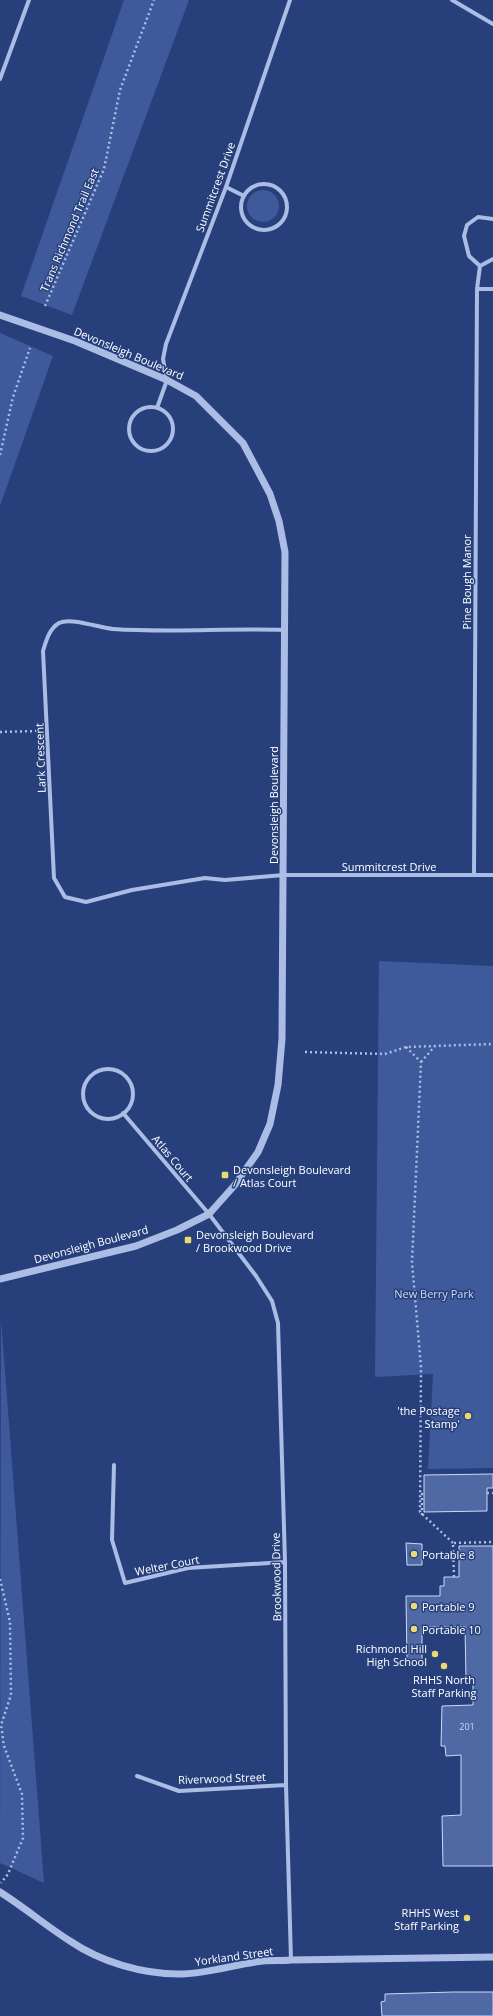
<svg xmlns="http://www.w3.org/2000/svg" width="493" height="2016" font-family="'Open Sans',sans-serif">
  <rect width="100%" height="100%" fill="#27407c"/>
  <path fill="#3e5a9b" d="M124,0H189L72,315L21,296Z
    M247 206a16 16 0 1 1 32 0a16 16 0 1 1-32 0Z
    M0,333L53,356L0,506Z
    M379,961L493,966V1468L428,1469L433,1374L375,1377Z
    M1,1319L44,1883L0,1863Z"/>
  <path fill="#4f69a4" stroke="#ced9f4" d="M493,1474V1488H487V1511L424,1512V1475Z
    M406,1543L422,1544V1565H407Z
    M459,1546H493V1866H443L442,1816L461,1815V1755L446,1756L445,1746H441L442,1706L473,1705V1679H466L465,1627H422V1661H407L406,1596H440V1586H444V1577H459Z
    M453,1992H493V2016H382L381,2002L385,2001V1994Z"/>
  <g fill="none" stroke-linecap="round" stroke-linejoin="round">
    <path stroke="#abbde4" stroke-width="2.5" stroke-dasharray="2 3" stroke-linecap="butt" d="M45,306L104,169L120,90L154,0
      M0,455L13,397L30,348
      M0,732L39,731
      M406,1047L421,1062L412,1262L421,1367L420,1512L453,1543
      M305,1052L385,1054L406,1047L493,1044
      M421,1062L435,1046
      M487,1493H493
      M422,1515V1494H424
      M454,1577L453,1543L493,1542
      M0,1579L10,1622L11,1695L1,1725L4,1746L22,1794L23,1838L8,1874L1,1883"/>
    <path stroke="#abbde4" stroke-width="4" d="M452,0L493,24
      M0,79L29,0
      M241 207a23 23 0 1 1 46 0a23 23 0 1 1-46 0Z
      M226,187L244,196
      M480,266L469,256L464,236L467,225L478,217L493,219
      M480,266L493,259
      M477,289H493
      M129 429a22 22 0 1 1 44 0a22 22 0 1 1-44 0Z
      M157,408L167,380L163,359L166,344L226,187L290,0
      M284,630C227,628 170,633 113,629C100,628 71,617 59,623C49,629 46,641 43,651L54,878L65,897L86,902L132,890L205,878L225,880L284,875H493
      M474,875L477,289L480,266
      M83 1094a25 25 0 1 1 50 0a25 25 0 1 1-50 0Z
      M123,1113L209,1214L256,1276L272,1301L278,1323L285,1562L286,1785L291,1960
      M114,1465L112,1540L125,1583L188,1568L285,1562
      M137,1776L179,1791L286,1785"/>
    <path stroke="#abbde4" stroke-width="7" d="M0,315L75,341L167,380L196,396L243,443L270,494L279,521L285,552L282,1039L278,1085L270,1124L258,1152L234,1186L209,1214L177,1230L136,1246L0,1279
      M0,1892C24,1907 46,1926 70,1941C101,1962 142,1974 179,1974C207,1974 235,1964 263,1961C272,1960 282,1961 291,1960L493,1957"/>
  </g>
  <g fill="#ecda71" stroke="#27407c" stroke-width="1.5">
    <rect x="221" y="1171" width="8" height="8" rx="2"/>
    <rect x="184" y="1236" width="8" height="8" rx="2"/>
    <circle cx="468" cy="1416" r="4"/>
    <circle cx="414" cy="1554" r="4"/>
    <circle cx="414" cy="1606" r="4"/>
    <circle cx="414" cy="1629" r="4"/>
    <circle cx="435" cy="1654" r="4"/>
    <circle cx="444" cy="1666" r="4"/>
    <circle cx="467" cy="1918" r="4"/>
  </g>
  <g text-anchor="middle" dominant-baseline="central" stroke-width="3" stroke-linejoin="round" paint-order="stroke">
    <g font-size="9" fill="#d3dae8">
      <text x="467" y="1726">201</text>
    </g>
    <g font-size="11" fill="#fff" stroke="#27407c">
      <text transform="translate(215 187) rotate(-70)">Summitcrest Drive</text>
      <text transform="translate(69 230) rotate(-67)">Trans Richmond Trail East</text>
      <text transform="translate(129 353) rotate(23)">Devonsleigh Boulevard</text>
      <text transform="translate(466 582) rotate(-90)">Pine Bough Manor</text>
      <text transform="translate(40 758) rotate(-92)">Lark Crescent</text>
      <text transform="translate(273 805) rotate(-90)">Devonsleigh Boulevard</text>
      <text x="389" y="866">Summitcrest Drive</text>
      <text transform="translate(173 1158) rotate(50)">Atlas Court</text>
      <text transform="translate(91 1244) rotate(-15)">Devonsleigh Boulevard</text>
      <text transform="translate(167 1565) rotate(-11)">Welter Court</text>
      <text transform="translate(276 1577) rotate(-91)">Brookwood Drive</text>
      <text transform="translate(222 1778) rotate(-2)">Riverwood Street</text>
      <text transform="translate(234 1956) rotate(-8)">Yorkland Street</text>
    </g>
    <g font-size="11" fill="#fff" stroke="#27407c" text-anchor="start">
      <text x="233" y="1169">Devonsleigh Boulevard<tspan x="233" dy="13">/ Atlas Court</tspan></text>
      <text x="196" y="1234">Devonsleigh Boulevard<tspan x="196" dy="13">/ Brookwood Drive</tspan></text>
      <text x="460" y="1410" text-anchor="end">'the Postage<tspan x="460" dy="13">Stamp'</tspan></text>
      <text x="422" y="1554">Portable 8</text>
      <text x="422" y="1606">Portable 9</text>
      <text x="422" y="1629">Portable 10</text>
      <text x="427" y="1648" text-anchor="end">Richmond Hill<tspan x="427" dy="13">High School</tspan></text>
      <text x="444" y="1679" text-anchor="middle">RHHS North<tspan x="444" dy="13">Staff Parking</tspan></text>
      <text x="459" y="1912" text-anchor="end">RHHS West<tspan x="459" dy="13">Staff Parking</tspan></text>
    </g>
    <g font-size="11" fill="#ced9f4" stroke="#27407c">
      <text x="434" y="1293">New Berry Park</text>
    </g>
  </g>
</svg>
